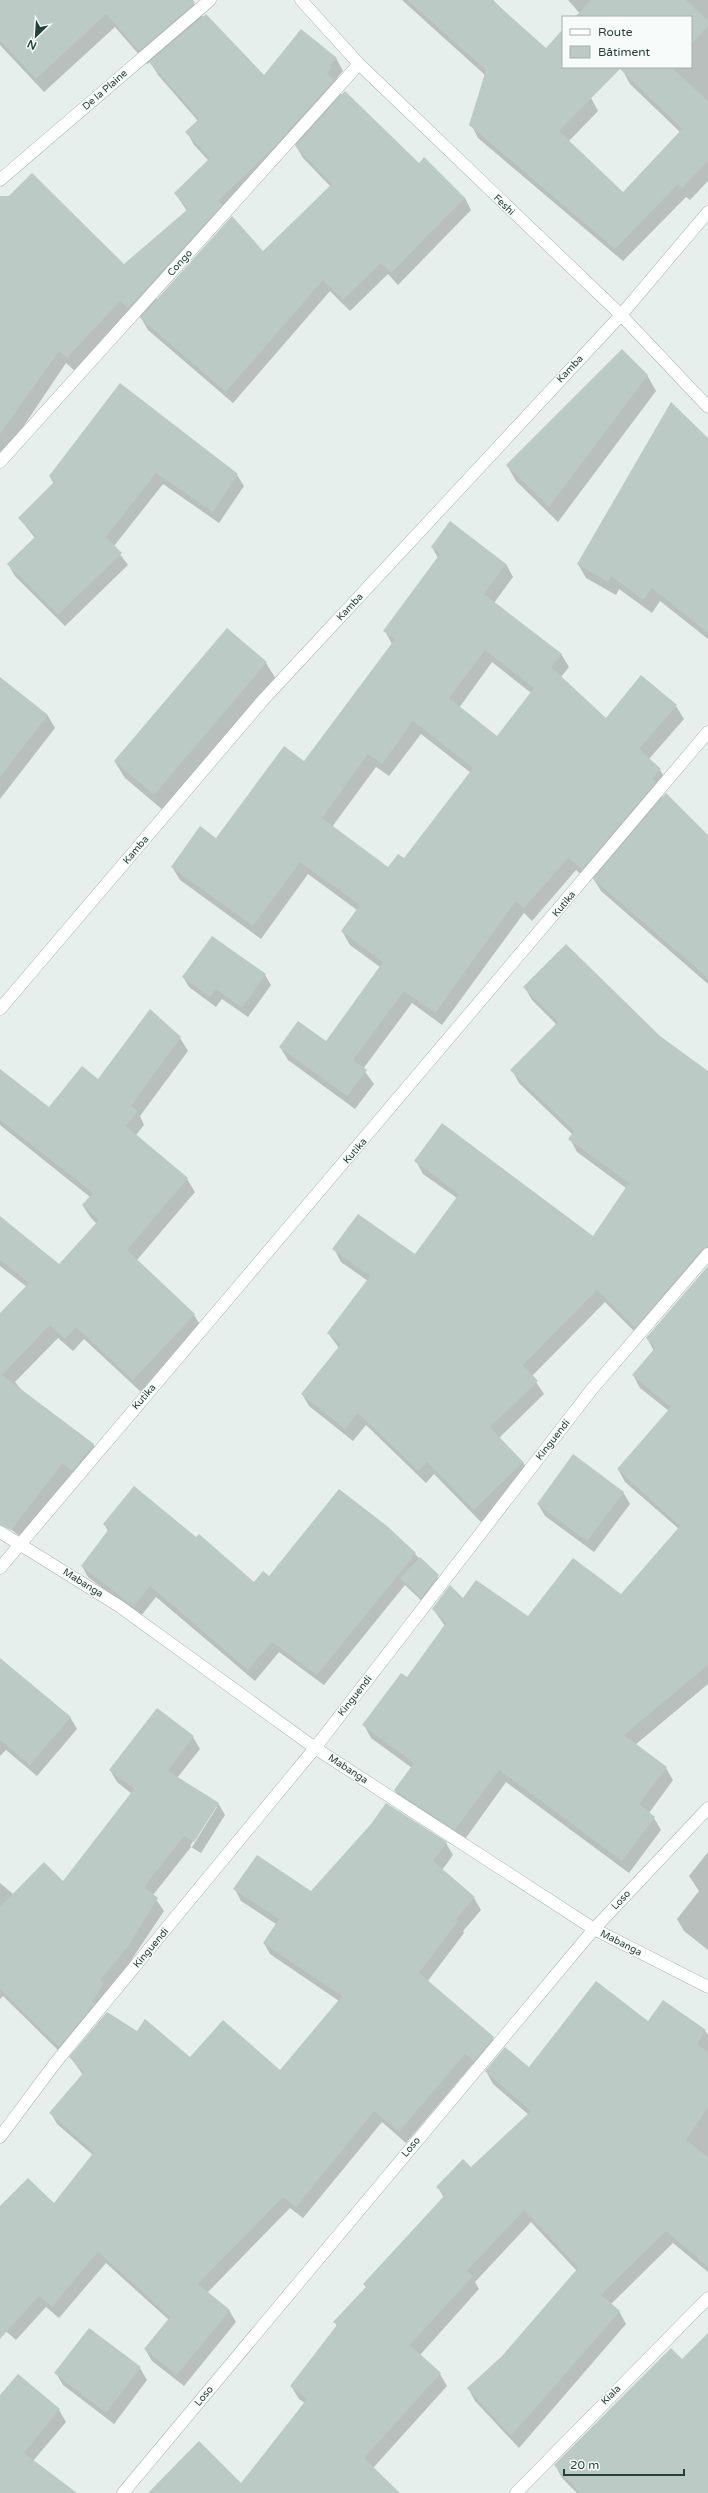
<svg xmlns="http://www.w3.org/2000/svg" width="708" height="2493" font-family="'Varela Round',sans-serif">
  <rect width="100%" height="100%" fill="#e6efeb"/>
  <path fill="#0003" fill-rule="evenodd" d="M0,0H192L203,17L264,77L336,58L343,71L337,78L339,81L336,85L342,95L419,164L465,198L471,210L398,285L388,274L350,311L330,291L233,403L148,330L140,316L136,321L128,314L75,371L66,363L23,427L0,456V205L32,174L124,266L187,211L175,193L209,161L194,145L187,132L198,121L158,75L150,62L147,64L115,27L44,92L0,45ZM295,144L303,158L330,186L263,252L158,300L156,299L228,218L226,213Z
    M402,0H493L591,98L598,111L568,142L623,193L680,132L630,84L623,71L627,67H691V17H583L568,0H708V181L690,200L686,197L623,261L478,138L471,124L485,75Z
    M647,375L656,391L558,522L516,481L507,465Z
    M120,385L237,475L244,486L219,523L163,484L114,546L128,565L65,626L15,576L8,564L35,538L19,518L54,484L50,477Z
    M708,439V639L660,601L652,613L619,589L616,595L586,578L578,564Z
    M432,547L506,564L513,577L494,603L561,654L569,667L561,677L606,720L676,706L684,719L649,759L660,770L668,783L660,791L663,798L708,837V984L601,891L593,878L590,882L576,870L532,921L524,913L442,1025L412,1003L363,1069L374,1084L355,1109L288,1060L280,1047L326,1042L380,967L350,945L342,931L357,910L308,874L261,939L180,880L172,867L217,840L305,763L392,644L385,631L438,558ZM492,662L531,693L497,738L459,708ZM421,734L471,773L404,860L388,869L332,827L376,767L389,776Z
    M227,630L266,663L276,679L164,811L125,778L115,762Z
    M0,679L48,716L55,728L0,799Z
    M265,975L271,985L248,1017L222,999L216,1007L189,987L183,977Z
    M525,988L660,1037L708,1075V1263L642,1339L605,1302L532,1376L544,1394L499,1438L523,1462L530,1475L481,1522L434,1474L426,1483L366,1425L353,1441L309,1406L302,1394L339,1348L328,1333L368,1281L341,1262L334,1249L415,1256L457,1198L423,1174L416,1161L593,1237L626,1188L577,1152L570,1139L573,1135L519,1083L512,1070L557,1025L532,1000Z
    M180,1038L188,1051L140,1116L144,1125L136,1135L187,1179L195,1192L137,1260L194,1315L202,1328L141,1392L84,1339L73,1351L58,1338L15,1382L23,1392L93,1444L100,1457L80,1483L70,1476L22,1538L0,1521V1315L27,1287L0,1266V1218L59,1266L97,1224L91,1218L83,1206L90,1197L0,1125V1070L49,1109Z
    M708,1267V1684L635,1745L666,1768L673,1780L649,1813L654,1818L661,1830L629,1873L506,1782L463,1842L403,1803L395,1791L412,1768L371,1738L364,1725L407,1679L445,1626L433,1609L464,1600L528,1618L621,1595L679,1529L625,1482L618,1469L669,1411L640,1388L633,1375L654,1351L647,1338Z
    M623,1492L630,1504L594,1552L545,1516L538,1504Z
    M104,1524L254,1584L269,1577L415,1554L442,1582L425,1604L405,1585L324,1685L279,1652L255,1681L156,1597L140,1617L88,1577L82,1566L108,1531Z
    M0,1669L70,1717L77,1729L37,1776L6,1750L0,1756Z
    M193,1737L200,1749L177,1778L218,1803L225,1815L201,1853L191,1847L153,1895L164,1911L66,2058L3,1996L0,1999V1883L13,1894L64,1882L132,1794L117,1782L110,1770ZM215,1807H217L192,1847L190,1846Z
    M446,1843L453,1855L442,1870L474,1898L481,1910L463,1931L464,1933L427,1982L493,2038L500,2050L481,2072L472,2065L406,2143L382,2122L303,2218L290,2208L207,2293L229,2310L236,2322L184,2386L152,2361L145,2349L169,2320L106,2263L59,2318L46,2307L16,2340L0,2326V2207L54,2205L93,2155L57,2124L51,2113L83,2075L71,2058L137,2033L190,2059L281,2072L339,2001L270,1954L264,1943L276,1924L241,1901L235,1889L312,1893Z
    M708,1852V1950L684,1931L677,1919L699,1891L689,1876Z
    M648,2023L705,2031L708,2035V2272L673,2243L611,2304L619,2311L626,2324L519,2448L475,2401L468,2388L503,2357L577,2271L531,2222L475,2282L479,2289L420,2355L440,2374L447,2386L373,2468L399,2493H149L242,2485L305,2403L299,2399L291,2386L337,2327L335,2322L367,2288L364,2284L444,2198L438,2187L471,2168L529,2115L493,2084L486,2071L529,2068Z
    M708,2335V2493H577L562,2478L555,2465L682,2360Z
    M140,2368L147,2380L114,2424L63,2385L56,2373Z
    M18,2375L59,2410L66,2422L33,2461L73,2493H0V2396Z"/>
  <path fill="#bbcac4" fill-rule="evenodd" d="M0,0H193L195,3L139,51L106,14L36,79L0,41Z
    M407,0H492L546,48L563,29V67H671L708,101V161L682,188L678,184L615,249L469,125L486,70ZM620,69L682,129L623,192L559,131Z
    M591,0H686L708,21V26L691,44V17H575Z
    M206,14L264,75L301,29L337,58L330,65L332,67L327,73L334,80L273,148L218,201L222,205L128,308L120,301L67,358L59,351L0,434V196H9L32,173L124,264L188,209L174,193L210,158L185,132L199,119L149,62Z
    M345,91L419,163L424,157L465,198L391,273L381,263L343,300L323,280L226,392L140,318L232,216L263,251L332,184L295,146Z
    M622,349L648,375L549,507L506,465Z
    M120,383L238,474L213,512L156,473L106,537L122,553L58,615L7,564L36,536L18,518L55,481L49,476Z
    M671,402L708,438V633L652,588L643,600L611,576L608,582L577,564Z
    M450,521L506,564L484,594L562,654L551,667L606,718L641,675L677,705L639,749L661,769L652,779L656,782L582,869L568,858L524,908L516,901L435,1013L404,991L353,1060L367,1070L347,1096L279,1047L298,1021L326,1041L383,962L341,931L360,905L300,862L253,926L171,867L200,826L216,838L284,746L304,761L395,639L383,631L440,554L431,547ZM485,650L534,688L497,736L449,698ZM413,721L473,768L404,858L398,854L388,867L322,818L368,754L382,764Z
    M227,628L267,662L154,795L114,761Z
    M0,677L48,715L0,777Z
    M666,793L708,835V978L593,879Z
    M212,936L266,974L242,1008L216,989L210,997L182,977Z
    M566,944L660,1036L708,1071V1247L702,1249L635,1328L597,1290L523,1365L538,1381L490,1427L523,1462L474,1510L427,1462L418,1471L358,1413L345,1429L301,1394L341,1344L327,1333L370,1276L332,1249L358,1214L415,1254L459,1194L414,1161L442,1123L593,1236L629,1183L568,1139L574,1131L510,1070L558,1022L523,987Z
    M150,1009L181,1037L131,1106L138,1111L126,1126L188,1178L127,1250L195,1314L133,1380L76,1327L65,1339L50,1325L2,1375L94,1444L72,1471L63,1463L11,1530L0,1525V1313L29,1283L0,1260V1216L59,1264L99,1220L82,1205L93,1193L0,1120V1069L49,1107L82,1066L98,1079Z
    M708,1266V1665L624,1735L667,1767L639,1804L655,1817L622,1861L499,1770L455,1830L394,1790L414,1763L362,1725L401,1673L407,1677L446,1623L432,1609L450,1585L463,1598L476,1580L528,1616L573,1558L621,1594L680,1526L617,1469L671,1407L632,1375L655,1348L646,1338Z
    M573,1454L624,1492L587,1541L537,1504Z
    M134,1486L196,1537L199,1534L254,1582L263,1571L269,1576L339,1489L387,1526L416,1553L317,1675L272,1642L248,1670L150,1586L134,1607L81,1566L109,1529L103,1524Z
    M420,1557L439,1575L421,1598L400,1578Z
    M0,1658L71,1717L30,1765L0,1740Z
    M157,1708L194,1736L168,1771L219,1803L194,1842L184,1836L144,1887L158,1898L127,1948L100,1980L104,1983L92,2002L95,2003L59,2047L0,1989V1907L44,1862L63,1881L134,1789L109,1770Z
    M386,1803L447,1842L433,1861L475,1897L456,1919L458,1921L419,1973L494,2037L474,2061L465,2054L399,2132L374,2111L296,2207L283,2197L198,2284L230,2310L177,2375L144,2349L170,2317L98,2252L52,2307L39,2296L0,2339V2206L28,2178L54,2203L94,2152L49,2113L84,2072L69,2057L107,2012L137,2031L145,2019L190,2057L223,2020L280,2070L342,1996L263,1943L279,1919L233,1889L257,1855L311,1891L371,1824Z
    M596,1981L648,2021L663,2000L706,2030L697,2044L708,2052V2107L686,2140L708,2157V2267L666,2231L601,2295L620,2311L511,2436L467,2388L502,2356L578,2268L524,2210L467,2271L473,2276L410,2345L441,2373L364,2458L400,2493H148L199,2441L241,2483L307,2399L290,2386L337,2325L333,2322L366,2287L363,2284L445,2195L436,2187L463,2159L471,2167L531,2111L485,2071L505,2047L529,2067Z
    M89,2328L141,2367L106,2413L54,2373Z
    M708,2333V2493H580L554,2465L671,2348L682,2359Z
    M18,2374L60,2409L24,2453L77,2493H0V2395Z"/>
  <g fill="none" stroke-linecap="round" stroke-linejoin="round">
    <defs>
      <path id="minor" d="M301,0L359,64L621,315L708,407
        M0,180L210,0
        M0,462L359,64
        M0,1009L263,700L621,315L708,212
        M0,1532L119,1606L315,1748L594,1929L708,1987
        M0,1568L708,732
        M0,2137L56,2062L315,1748L592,1389L708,1254
        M123,2493L594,1929L708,1808
        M516,2493L708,2298"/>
    </defs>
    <use href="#minor" stroke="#a8b8b2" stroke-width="13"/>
    <use href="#minor" stroke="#fff" stroke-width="12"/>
  </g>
  <g text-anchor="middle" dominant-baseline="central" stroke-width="3" stroke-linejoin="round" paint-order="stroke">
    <g font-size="10" fill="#24423a" stroke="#f7fbf9">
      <text transform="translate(105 90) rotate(-41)">De la Plaine</text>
      <text transform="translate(504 205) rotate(44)">Feshi</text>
      <text transform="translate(180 263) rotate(-48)">Congo</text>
      <text transform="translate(570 369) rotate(-47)">Kamba</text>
      <text transform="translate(350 607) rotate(-47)">Kamba</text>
      <text transform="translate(136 850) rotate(-50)">Kamba</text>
      <text transform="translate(564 904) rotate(-50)">Kutika</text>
      <text transform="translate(355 1151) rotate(-49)">Kutika</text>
      <text transform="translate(144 1397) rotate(-49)">Kutika</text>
      <text transform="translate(553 1440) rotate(-52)">Kinguendi</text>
      <text transform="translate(83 1583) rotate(32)">Mabanga</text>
      <text transform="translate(355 1696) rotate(-52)">Kinguendi</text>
      <text transform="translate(348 1769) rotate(33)">Mabanga</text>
      <text transform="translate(621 1900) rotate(-47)">Loso</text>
      <text transform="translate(621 1943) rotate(27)">Mabanga</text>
      <text transform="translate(151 1948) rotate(-50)">Kinguendi</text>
      <text transform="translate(411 2147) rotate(-50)">Loso</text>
      <text transform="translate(611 2395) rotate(-45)">Kiala</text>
      <text transform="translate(204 2396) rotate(-50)">Loso</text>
    </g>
  </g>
  <rect x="562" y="16" width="130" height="52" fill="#f7fbf9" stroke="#a3b1ad"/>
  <rect x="570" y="29" width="20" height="6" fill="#ffffff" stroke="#a3b1ad"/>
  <text x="598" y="36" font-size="12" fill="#24423a">Route</text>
  <rect x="570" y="46" width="20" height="12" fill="#bbcac4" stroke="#a3b1ad"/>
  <text x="598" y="56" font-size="12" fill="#24423a">Bâtiment</text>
  <g transform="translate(36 36) rotate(205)" stroke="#f7fbf9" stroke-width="3" paint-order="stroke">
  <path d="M0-3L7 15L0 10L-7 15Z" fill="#24423a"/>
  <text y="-6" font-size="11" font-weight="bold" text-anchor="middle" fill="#24423a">N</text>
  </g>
  <path d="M564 2469v6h120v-6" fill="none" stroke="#24423a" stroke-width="2"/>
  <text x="570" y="2469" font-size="12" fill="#24423a" stroke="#f7fbf9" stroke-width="3" paint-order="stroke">20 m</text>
</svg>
